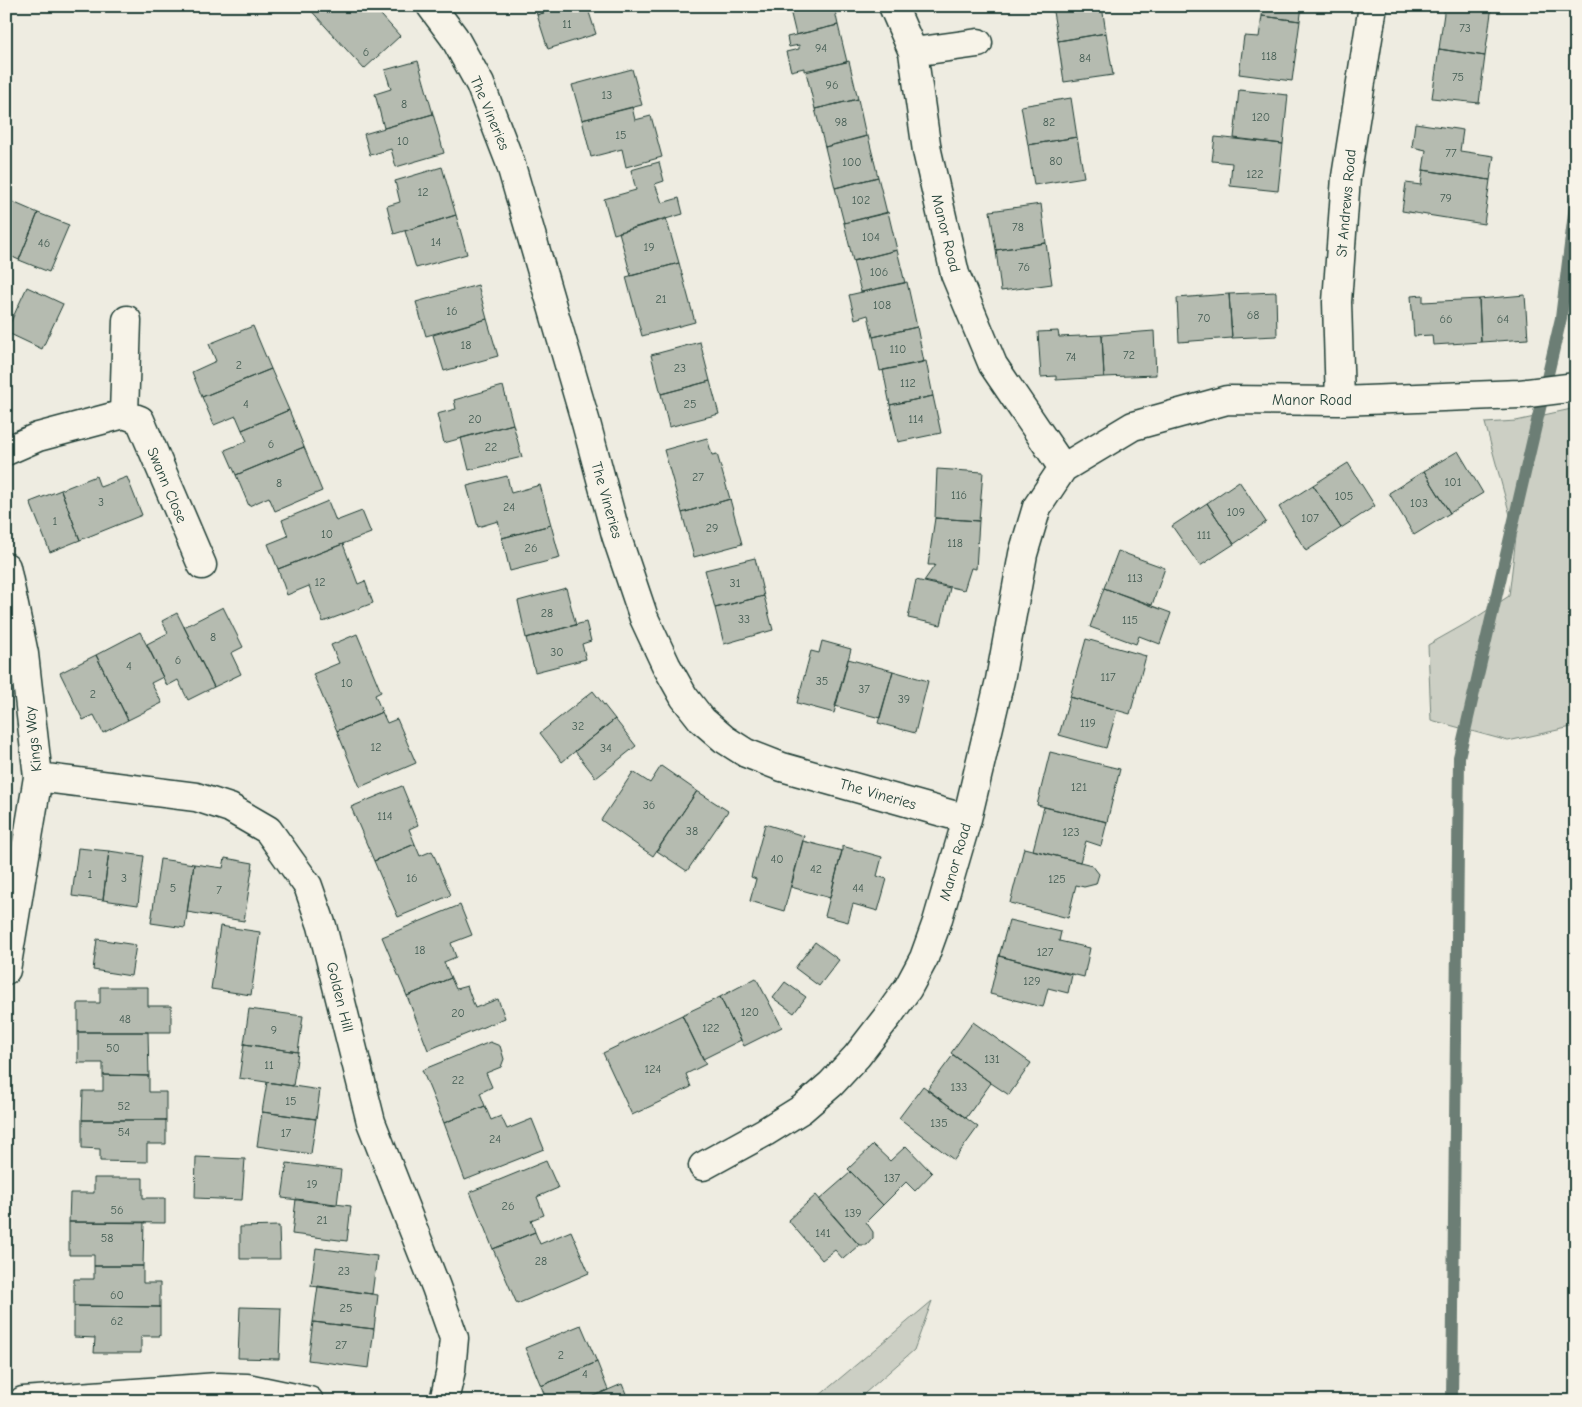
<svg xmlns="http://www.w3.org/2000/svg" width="1582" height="1407" font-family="'Comic Neue',sans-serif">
  <rect width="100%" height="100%" fill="#eeece1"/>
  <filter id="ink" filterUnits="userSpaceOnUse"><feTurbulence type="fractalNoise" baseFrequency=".02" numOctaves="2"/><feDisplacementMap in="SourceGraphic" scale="10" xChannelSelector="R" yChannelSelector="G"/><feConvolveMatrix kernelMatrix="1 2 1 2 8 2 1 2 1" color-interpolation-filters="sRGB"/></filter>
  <g filter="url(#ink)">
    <path fill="#cccfc4" stroke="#76867c" d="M1576,408V726L1508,741L1431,720L1428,645L1474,619L1509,596L1516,537L1485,423L1516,421Z
      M932,1301L914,1350L856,1401H813Z"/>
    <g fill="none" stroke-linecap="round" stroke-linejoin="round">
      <path stroke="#6c7e74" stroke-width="12" d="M1452,1401L1459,757L1561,318L1576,197"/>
    </g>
    <path fill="#b5bbb0" stroke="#1f3d34" d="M307,6H373L400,36L364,69Z
      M534,6H564L537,15Z
      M564,6H587L596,34L548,49L537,15Z
      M789,6H834L838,25L796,35Z
      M1052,6H1102L1106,33L1058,41Z
      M1263,6H1302L1300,21L1262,16Z
      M1445,6H1492L1485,56L1439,49Z
      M1262,16L1300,21L1292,81L1239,74L1244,36L1259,37Z
      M838,25L847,62L804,71V68L791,71L786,52L799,49V45L789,47L787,37Z
      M1106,33L1113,75L1064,82L1058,41Z
      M1439,49L1485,56L1479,103L1432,98Z
      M418,61L433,114L384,128L375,94L391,89L385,70Z
      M849,61L858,99L815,109L806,72Z
      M632,69L642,105L582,120L572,85Z
      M1239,90L1288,95L1283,144L1234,138Z
      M1071,98L1077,137L1028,145L1021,106Z
      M858,99L866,136L825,147L815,109Z
      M632,107L635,120L651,116L662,157L626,167L622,149L591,157L582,120Z
      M433,114L444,153L396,167L391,149L370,155L364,134Z
      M1415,123L1463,130L1460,151L1494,156L1490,180L1423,170L1426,150L1412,147Z
      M868,136L878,177L835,188L825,147Z
      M1077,137L1084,177L1034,185L1028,145Z
      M1215,137L1283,144L1278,191L1230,186L1232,163L1212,161Z
      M659,162L664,181L655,184L662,203L679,198L683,214L614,234L604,199L636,190L631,170Z
      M442,167L456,215L394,234L387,206L400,202L395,181Z
      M1423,170L1490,180L1484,224L1402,211L1406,183L1421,185Z
      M878,177L887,213L844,223L835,188Z
      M8,200L38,213L19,260L6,254V204Z
      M1041,204L1046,243L996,250L990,211Z
      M888,212L897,250L853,261L844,223Z
      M38,213L69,225L49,272L19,260Z
      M456,215L467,254L416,268L405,231Z
      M666,218L679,263L631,276L619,232Z
      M1046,243L1052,284L1001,291L996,250Z
      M897,250L905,283L861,292L853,261Z
      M679,263L695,322L642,336L626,277Z
      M907,282L917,327L873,337L868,315L855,319L849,295Z
      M478,285L487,319L426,336L416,302Z
      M27,287L63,304L42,349L6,332Z
      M1276,292L1277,336L1232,338L1229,294Z
      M1229,294L1232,338L1179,342L1177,298Z
      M1423,295V302L1479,299L1481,342L1433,345L1432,335L1414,336L1411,296Z
      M1525,295L1528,339L1481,342L1479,299Z
      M487,319L498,356L444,371L433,335Z
      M253,326L271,369L202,397L192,372L216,361L209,344Z
      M917,327L924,362L880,371L873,337Z
      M1058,331L1059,337L1102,335L1104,377L1056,380V376L1041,377L1038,332Z
      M1154,331L1156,375L1104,377L1102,335Z
      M700,342L710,381L661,394L651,355Z
      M926,361L933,396L890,405L883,370Z
      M271,369L289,410L242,430L236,416L214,425L202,397Z
      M710,381L719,414L669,427L661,394Z
      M503,386L513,424L444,443L437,414L456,409L454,400Z
      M933,396L941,433L898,442L890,405Z
      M289,410L304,447L236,475L225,450L247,441L242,430Z
      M513,424L522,457L469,470L461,438Z
      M707,438L712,455L717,454L730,499L682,513L664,450Z
      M304,447L322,491L275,511L269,497L249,506L236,475Z
      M1458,451L1483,493L1450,513L1424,471Z
      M1348,463L1375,506L1341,528L1313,485Z
      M937,469L983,472L979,521L935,518Z
      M1424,471L1450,513L1414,535L1389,493Z
      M96,476L100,487L127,477L142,515L80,540L61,490Z
      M507,476L511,493L540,485L551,525L502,538L498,521L478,527L467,486Z
      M1239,481L1266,522L1234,544L1207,503Z
      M1313,485L1341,528L1306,551L1279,507Z
      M61,490L80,540L50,552L30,502Z
      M730,499L742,544L694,557L682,513Z
      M328,501L336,521L362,511L371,533L278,569L268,544L288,536L282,520Z
      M1207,503L1234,544L1200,566L1172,526Z
      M935,518L979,521L976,569L971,568L964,590L924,581L935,565H928Z
      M551,525L560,558L510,571L502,538Z
      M343,544L358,584L365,581L373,603L323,622L309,586L287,595L278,569Z
      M1118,551L1165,568L1152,605L1104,588Z
      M755,558L764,596L715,608L705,570Z
      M916,580L950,588L941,625L908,618Z
      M566,588L576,625L526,638L518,601Z
      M1104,588L1171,613L1160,644L1139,636L1136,644L1090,627Z
      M764,596L773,630L724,644L715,608Z
      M223,607L243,647L231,653L241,674L214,687L184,627Z
      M177,613L214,687L188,700L178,680L167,686L147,644L168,633L162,621Z
      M586,622L591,641L582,644L586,659L535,672L526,638Z
      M140,632L163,677L151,683L162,703L128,720L96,655Z
      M357,634L381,692L375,695L382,712L337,731L313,674L339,663L331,645Z
      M1086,639L1146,656L1130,714L1070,697Z
      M822,641L851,649L834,713L797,703L811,651L819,653Z
      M96,655L128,720L103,733L94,715L83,720L60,673Z
      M848,659L893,671L880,718L835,706Z
      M893,671L928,681L915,733L878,723Z
      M593,691L615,719L562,762L540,733Z
      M1070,697L1117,710L1106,748L1059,735Z
      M382,712L387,723L397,719L416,763L360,787L337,731Z
      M615,719L636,746L596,778L575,751Z
      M1050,752L1120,769L1107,822L1037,805Z
      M661,766L697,791L653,856L601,820L633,772L650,783Z
      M402,786L418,825L409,829L415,844L374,861L351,807Z
      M697,791L728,811L687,871L657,851Z
      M1044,807L1107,822L1101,846L1086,841L1080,862L1033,850Z
      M765,824L804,836L784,911L750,901L756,879L751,877Z
      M803,841L842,851L830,898L791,887Z
      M415,844L420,856L432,851L451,895L398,917L374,861Z
      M842,846L882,857L877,876L887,879L878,911L853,904L848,922L825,916L842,851Z
      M78,848L109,851L103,900L72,896Z
      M1024,848L1092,865L1099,874L1096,884L1084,887L1076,885L1068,918L1010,903Z
      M109,851L144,856L138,905L103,900Z
      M225,858L253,863L244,921L187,912L194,864L223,868Z
      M160,859L194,864L185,928L151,923Z
      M460,905L472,935L451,943L456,957L444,962L451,978L407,996L382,937Z
      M1009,920L1061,932L1059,941L1090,948L1084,977L999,956Z
      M220,926L260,932L251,995L211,989Z
      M97,939L136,945L131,976L93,970Z
      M815,942L839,960L819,986L795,968Z
      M999,956L1072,975L1068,993L1048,988L1043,1007L990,994Z
      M451,978L456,989L467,986L475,1008L498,999L505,1018L428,1050L407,996Z
      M756,978L782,1027L744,1046L720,997Z
      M785,982L806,997L794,1013L773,998Z
      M100,987H148V1006H171V1032H78V1003H100Z
      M720,997L741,1040L703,1059L682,1015Z
      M249,1009L303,1016L298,1052L244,1044Z
      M682,1015L706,1064L686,1074L691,1087L632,1115L603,1053Z
      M973,1022L1031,1063L1009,1095L991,1083L951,1053Z
      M78,1032H148L149,1076L103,1075V1063H78Z
      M490,1042L500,1046L504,1059L501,1067L486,1073L492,1087L480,1093L485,1106L444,1123L422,1070Z
      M244,1044L298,1052L293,1086L239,1078Z
      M953,1055L991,1083L966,1118L927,1090Z
      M103,1075L149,1076V1092H166V1120H82L83,1091H103Z
      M267,1082L320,1090L316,1119L262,1112Z
      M923,1086L978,1127L954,1160L899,1118Z
      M485,1106L491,1120L501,1116L507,1129L532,1119L544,1149L465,1180L444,1123Z
      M262,1112L316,1119L311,1154L257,1146Z
      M82,1120H166V1144H147V1162L100,1161V1149L82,1148Z
      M873,1145L890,1161L906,1146L932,1173L915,1191L906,1182L883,1205L848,1169Z
      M196,1157L245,1159L242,1200L195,1198Z
      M546,1161L558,1188L537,1197L544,1215L531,1220L535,1232L493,1249L470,1192Z
      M287,1163L341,1170L337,1205L282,1198Z
      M851,1172L883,1205L866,1222L873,1232V1238L867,1245H859L819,1200Z
      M94,1178H143V1198H165V1223L69,1222L70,1193H94Z
      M816,1195L859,1245L843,1259L835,1250L822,1260L788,1220Z
      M296,1199L351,1206L347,1241L292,1234Z
      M69,1222H144L143,1266H94V1255H69Z
      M279,1226L280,1259H240V1227Z
      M571,1231L589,1273L517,1304L493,1249L535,1232L540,1244Z
      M316,1248L377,1256L372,1294L311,1286Z
      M94,1266H143V1283H160V1307L74,1306V1279H94Z
      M318,1286L378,1295L374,1329L313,1322Z
      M74,1306L160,1307V1336H141V1353H94L95,1338L74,1337Z
      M240,1307L281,1308L279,1359L238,1358Z
      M313,1322L374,1329L369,1368L308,1360Z
      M581,1325L597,1362L541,1386L525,1348Z
      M597,1362L608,1390L581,1401H547L541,1386Z
      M622,1384L629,1401H581L608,1390Z"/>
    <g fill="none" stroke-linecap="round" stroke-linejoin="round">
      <defs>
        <path id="minor" d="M431,6L454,37L480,84L510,162L586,423L616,535L644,618L666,665L684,697L702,720L724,739L746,753L782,767L967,819
          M893,6L913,52L927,151L955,274L993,365L1063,468
          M913,52L978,43
          M1340,401L1337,302L1346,177L1373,6
          M124,414L127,320
          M6,451L38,437L124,414L140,420L202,565
          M6,567L24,654L38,777L6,970
          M38,777L196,797L230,808L268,830L308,886L322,926L371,1122L436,1287L454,1338L451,1370L444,1401
          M703,1166L765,1132L802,1109L831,1084L857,1056L888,1016L908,988L924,958L937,922L967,819L1000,680L1023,554L1037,507L1063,468L1133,426L1227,400L1340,401L1520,394L1576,387
          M23,1401L218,1387L247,1388L309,1401"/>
      </defs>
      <use href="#minor" stroke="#1f3d34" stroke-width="31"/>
      <use href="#minor" stroke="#f7f3e8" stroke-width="28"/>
    </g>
  </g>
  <g text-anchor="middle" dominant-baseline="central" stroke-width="4" stroke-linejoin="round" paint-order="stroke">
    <g font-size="12" fill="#445c53">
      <text x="567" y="24">11</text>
      <text x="1465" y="28">73</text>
      <text x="821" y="48">94</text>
      <text x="366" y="52">6</text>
      <text x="1269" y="56">118</text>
      <text x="1085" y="58">84</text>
      <text x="1458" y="77">75</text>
      <text x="832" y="85">96</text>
      <text x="607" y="95">13</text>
      <text x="404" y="104">8</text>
      <text x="1261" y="117">120</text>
      <text x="841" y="122">98</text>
      <text x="1049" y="122">82</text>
      <text x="621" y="135">15</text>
      <text x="403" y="141">10</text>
      <text x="1451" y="153">77</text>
      <text x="1056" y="161">80</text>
      <text x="852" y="162">100</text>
      <text x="1255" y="174">122</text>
      <text x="423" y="192">12</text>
      <text x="1446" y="198">79</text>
      <text x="861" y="200">102</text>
      <text x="1018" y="227">78</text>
      <text x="871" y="237">104</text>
      <text x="436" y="242">14</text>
      <text x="44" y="243">46</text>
      <text x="649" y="247">19</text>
      <text x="1024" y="267">76</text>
      <text x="879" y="272">106</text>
      <text x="661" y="299">21</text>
      <text x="882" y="305">108</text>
      <text x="452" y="311">16</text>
      <text x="1253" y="315">68</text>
      <text x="1204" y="318">70</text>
      <text x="1446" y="319">66</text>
      <text x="1503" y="319">64</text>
      <text x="466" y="345">18</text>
      <text x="898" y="349">110</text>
      <text x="1129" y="355">72</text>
      <text x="1071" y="357">74</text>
      <text x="239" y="365">2</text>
      <text x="680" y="368">23</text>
      <text x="908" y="383">112</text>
      <text x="246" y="404">4</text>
      <text x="690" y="404">25</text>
      <text x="475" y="419">20</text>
      <text x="916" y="419">114</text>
      <text x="271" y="444">6</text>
      <text x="491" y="447">22</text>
      <text x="698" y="477">27</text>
      <text x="1453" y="482">101</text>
      <text x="279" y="483">8</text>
      <text x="959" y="495">116</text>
      <text x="1344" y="496">105</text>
      <text x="101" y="502">3</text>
      <text x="1419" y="503">103</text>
      <text x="509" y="507">24</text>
      <text x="1236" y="512">109</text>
      <text x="1310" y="518">107</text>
      <text x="55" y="521">1</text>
      <text x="712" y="528">29</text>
      <text x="327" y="534">10</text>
      <text x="1204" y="535">111</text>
      <text x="955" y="543">118</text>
      <text x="531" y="548">26</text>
      <text x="1135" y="578">113</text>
      <text x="320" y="582">12</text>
      <text x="735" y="583">31</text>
      <text x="547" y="613">28</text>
      <text x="744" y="619">33</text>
      <text x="1130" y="620">115</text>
      <text x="213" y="637">8</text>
      <text x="557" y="652">30</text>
      <text x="178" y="660">6</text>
      <text x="129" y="666">4</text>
      <text x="1108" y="677">117</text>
      <text x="822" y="681">35</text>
      <text x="347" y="683">10</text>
      <text x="864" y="689">37</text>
      <text x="93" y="694">2</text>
      <text x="904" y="699">39</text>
      <text x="1088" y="723">119</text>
      <text x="578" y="726">32</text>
      <text x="376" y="747">12</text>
      <text x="606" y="748">34</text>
      <text x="1079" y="787">121</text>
      <text x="649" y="805">36</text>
      <text x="385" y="816">114</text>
      <text x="692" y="831">38</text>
      <text x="1071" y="832">123</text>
      <text x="777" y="859">40</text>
      <text x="816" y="869">42</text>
      <text x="90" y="874">1</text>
      <text x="124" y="878">3</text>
      <text x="412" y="878">16</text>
      <text x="1057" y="879">125</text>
      <text x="173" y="888">5</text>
      <text x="858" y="888">44</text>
      <text x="219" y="890">7</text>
      <text x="420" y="950">18</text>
      <text x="1045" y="952">127</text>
      <text x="1032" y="981">129</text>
      <text x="750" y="1012">120</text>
      <text x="458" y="1013">20</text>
      <text x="125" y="1019">48</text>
      <text x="711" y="1028">122</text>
      <text x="274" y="1030">9</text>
      <text x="113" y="1048">50</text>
      <text x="992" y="1059">131</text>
      <text x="269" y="1065">11</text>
      <text x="653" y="1069">124</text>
      <text x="458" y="1080">22</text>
      <text x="959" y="1087">133</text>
      <text x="291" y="1101">15</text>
      <text x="124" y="1106">52</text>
      <text x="939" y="1123">135</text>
      <text x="124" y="1132">54</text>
      <text x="286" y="1133">17</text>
      <text x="495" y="1139">24</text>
      <text x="892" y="1178">137</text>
      <text x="312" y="1184">19</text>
      <text x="508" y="1206">26</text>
      <text x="117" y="1210">56</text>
      <text x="853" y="1213">139</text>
      <text x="322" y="1220">21</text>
      <text x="823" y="1233">141</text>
      <text x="107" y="1238">58</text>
      <text x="541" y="1261">28</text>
      <text x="344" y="1271">23</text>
      <text x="117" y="1295">60</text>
      <text x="346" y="1308">25</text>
      <text x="117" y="1321">62</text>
      <text x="341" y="1345">27</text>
      <text x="561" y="1355">2</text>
      <text x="585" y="1374">4</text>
    </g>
    <g font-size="15" fill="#1f3d34" stroke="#f7f3e8">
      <text transform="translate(490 113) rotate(67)">The Vineries</text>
      <text transform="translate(1346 203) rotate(-85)">St Andrews Road</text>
      <text transform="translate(946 233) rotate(76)">Manor Road</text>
      <text x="1312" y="400">Manor Road</text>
      <text transform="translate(167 485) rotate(67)">Swann Close</text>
      <text transform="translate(607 500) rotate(74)">The Vineries</text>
      <text transform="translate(33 739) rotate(-96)">Kings Way</text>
      <text transform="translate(878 794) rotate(16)">The Vineries</text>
      <text transform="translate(955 862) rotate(-74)">Manor Road</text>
      <text transform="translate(340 997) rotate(76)">Golden Hill</text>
    </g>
  </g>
  <rect width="1582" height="1407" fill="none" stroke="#f7f3e8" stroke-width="25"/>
  <rect x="12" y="12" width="1557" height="1382" fill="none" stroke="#1f3d34" stroke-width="2" filter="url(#ink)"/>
</svg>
